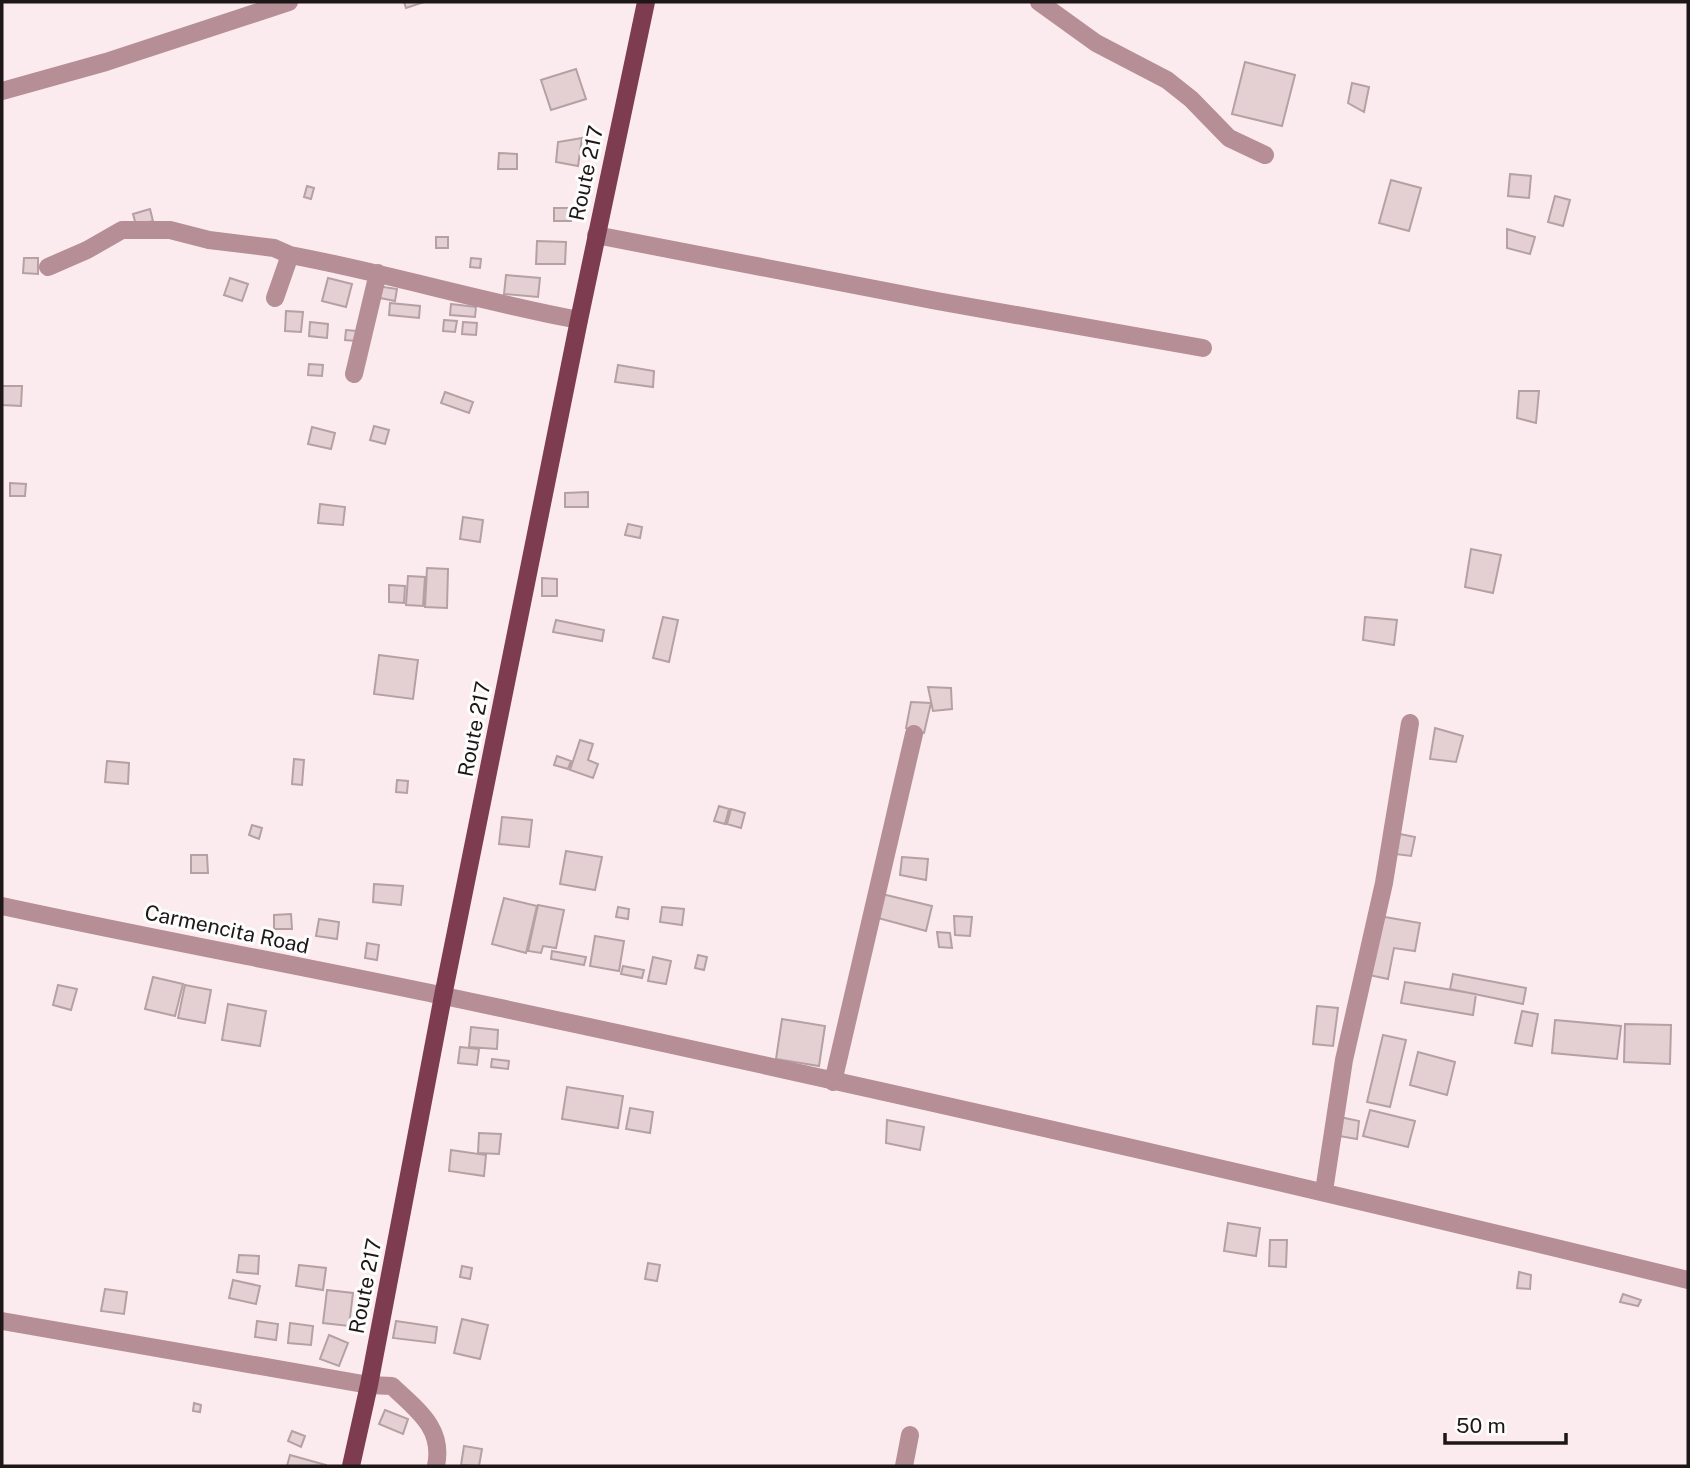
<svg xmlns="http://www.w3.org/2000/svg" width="1690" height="1468" font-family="'Public Sans',sans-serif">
  <rect width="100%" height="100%" fill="#fcebee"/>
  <path fill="#e4cfd3" stroke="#b5a0a4" stroke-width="2" d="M404,2H424L406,8Z
    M1245,62L1295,75L1282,126L1232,114Z
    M576,69L586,99L551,110L541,80Z
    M1352,83L1369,87L1364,112L1348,103Z
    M582,138L578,166L556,162L558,142Z
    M499,153L517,154V169H498Z
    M1510,174L1531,176L1529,198L1508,196Z
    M1391,180L1421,188L1409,231L1379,223Z
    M307,186L314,188L311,199L304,197Z
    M1555,196L1570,200L1563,226L1548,222Z
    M554,208H571V221H554Z
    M150,209L153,221L136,225L133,214Z
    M1507,229L1535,237L1530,254L1507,248Z
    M436,237H448V248H436Z
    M537,241L566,242L565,264H536Z
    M24,258H38V274L23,273Z
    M471,258L481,259L480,268L470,267Z
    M506,275L540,278L538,297L504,294Z
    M230,278L248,284L242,301L224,295Z
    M328,278L352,284L346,307L322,301Z
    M377,286L397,289L395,301L375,297Z
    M390,303L420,306L419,318L389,315Z
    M451,304L476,307L475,317L450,315Z
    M286,311L303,312L301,332L285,331Z
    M444,320L457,321L455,332L443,331Z
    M310,322L328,324L327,338L309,336Z
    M463,322L477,323L476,335L462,334Z
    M346,330L357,331L356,341L345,340Z
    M309,364L323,365L322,376L308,375Z
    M618,365L654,371L653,387L615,382Z
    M2,386H22L21,406L2,405Z
    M1519,391H1539L1536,423L1517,418Z
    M445,392L473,402L469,413L441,403Z
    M374,426L389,430L385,444L370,440Z
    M312,427L335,433L331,449L308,444Z
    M10,483L26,484L25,496H10Z
    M588,492V507H565V493Z
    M320,504L345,507L343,525L318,523Z
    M463,517L483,520L480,542L460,539Z
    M628,524L642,527L640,538L625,535Z
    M1471,549L1501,555L1493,593L1465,587Z
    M427,568L448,569L447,608L425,607Z
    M408,576L425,577L423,606L406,605Z
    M542,578L557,579V596H542Z
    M389,585L405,586L404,603L389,602Z
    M663,617L678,620L669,662L653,658Z
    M1365,617L1397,620L1394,645L1363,640Z
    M556,620L604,630L602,641L553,632Z
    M379,655L418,660L413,699L374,694Z
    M928,687L951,688L952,709L933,711Z
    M911,702L931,703L924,733L906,728Z
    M1435,728L1463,736L1456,762L1430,759Z
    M580,740L593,744L588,760L598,764L593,778L570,770Z
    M557,756L571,761L568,769L554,765Z
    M294,759L304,760L302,785L292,784Z
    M107,761L129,763L128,784L105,782Z
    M397,780L408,781L407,793L396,792Z
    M719,806L729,809L725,824L714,821Z
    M731,809L745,813L741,828L727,824Z
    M502,817L532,820L529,847L499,844Z
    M252,825L262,828L259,839L249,835Z
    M1400,834L1415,837L1411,856L1395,854Z
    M566,851L602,857L595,890L560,884Z
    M191,855H207L208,873H191Z
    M902,857L928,859L926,880L900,875Z
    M374,884L403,886L401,905L373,902Z
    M882,894L932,906L926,931L878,918Z
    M504,898L537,906L526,953L492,944Z
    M538,905L564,910L556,948L543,946L541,953L528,951Z
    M618,907L629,909L628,919L616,917Z
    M662,907L684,909L682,925L660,922Z
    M291,914L292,929H274V915Z
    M954,916L972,917L970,936L955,935Z
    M1379,916L1420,923L1415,951L1394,948L1388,979L1369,975Z
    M319,919L339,922L337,939L316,936Z
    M937,932L950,933L952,948L939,947Z
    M595,936L624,941L619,971L590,966Z
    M367,943L379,945L377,960L365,958Z
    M552,951L586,957L584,965L551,959Z
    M698,955L707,957L704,970L695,968Z
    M653,957L671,961L666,984L648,981Z
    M623,966L644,970L642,978L621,974Z
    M1453,974L1526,988L1523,1004L1450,989Z
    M153,977L183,984L175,1016L145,1009Z
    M1405,982L1476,994L1473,1015L1401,1003Z
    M58,985L77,989L71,1010L53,1005Z
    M185,985L211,990L205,1023L178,1018Z
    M228,1004L266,1011L260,1046L222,1040Z
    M1317,1006L1338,1008L1333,1046L1313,1044Z
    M1522,1011L1538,1014L1532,1046L1515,1043Z
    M782,1019L825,1026L819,1066L776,1059Z
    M1555,1020L1621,1026L1617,1059L1552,1053Z
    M1625,1024L1671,1025L1670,1064L1624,1062Z
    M471,1027L498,1030L497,1049L469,1047Z
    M1383,1035L1406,1040L1390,1107L1367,1102Z
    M460,1047L479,1049L477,1065L458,1063Z
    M1418,1052L1455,1062L1447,1095L1410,1085Z
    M492,1059L509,1061L508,1069L491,1067Z
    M567,1087L623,1096L618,1128L562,1119Z
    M630,1108L653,1112L650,1133L626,1129Z
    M1370,1110L1415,1121L1408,1147L1363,1136Z
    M1340,1117L1359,1121L1357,1139L1339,1136Z
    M887,1120L924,1127L920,1150L886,1143Z
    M479,1133L501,1134L499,1154L478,1153Z
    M451,1150L486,1155L484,1176L449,1171Z
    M1228,1223L1260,1228L1256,1256L1224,1251Z
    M1270,1240H1287L1286,1267L1269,1266Z
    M239,1255L259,1256L258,1274L237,1272Z
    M648,1263L660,1265L657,1281L645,1279Z
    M299,1265L326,1268L323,1290L296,1286Z
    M462,1266L472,1268L470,1279L460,1277Z
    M1519,1272L1531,1275L1530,1289L1517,1288Z
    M233,1280L260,1286L256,1304L229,1298Z
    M105,1289L127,1292L124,1314L101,1311Z
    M327,1290L353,1293L349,1326L323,1323Z
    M1623,1294L1641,1300L1638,1306L1620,1302Z
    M462,1319L488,1325L480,1359L454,1353Z
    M257,1321L278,1324L276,1340L255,1337Z
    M396,1321L437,1327L435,1343L393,1338Z
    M290,1323L313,1326L311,1345L288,1343Z
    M329,1335L348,1343L339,1366L320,1359Z
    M194,1403L201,1405L200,1412L193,1411Z
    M385,1410L408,1419L403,1434L379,1424Z
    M292,1431L305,1436L301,1447L288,1441Z
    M464,1446L482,1449L479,1466L461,1465Z
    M290,1455L326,1465V1466H287Z"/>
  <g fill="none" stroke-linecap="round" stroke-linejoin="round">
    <path stroke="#b58e96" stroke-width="18" d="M1039,2L1096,43L1167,80L1191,99L1229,138L1265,155
      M2,91L106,62L289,2
      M596,235L937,301L1203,348
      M290,255C387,273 482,302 579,320
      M48,267L87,250L122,230H170L209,240L274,248L290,255L275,298
      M354,374L378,273
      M2,906C149,938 297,965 444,996C860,1084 1275,1179 1688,1280
      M833,1082L914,734
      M1324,1191L1344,1060L1384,883L1410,723
      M2,1321L369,1385L392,1386C417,1410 444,1428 436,1466
      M904,1466L910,1435"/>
    <path stroke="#7d3c4f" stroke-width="18" d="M351,1466L369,1385L443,996L579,320L646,2"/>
  </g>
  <g text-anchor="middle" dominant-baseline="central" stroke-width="6" stroke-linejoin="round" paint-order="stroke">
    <g font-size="21" fill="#1e1718" stroke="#fdfdfd">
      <text transform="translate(586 173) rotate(-78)">Route 217</text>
      <text transform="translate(474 729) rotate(-79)">Route 217</text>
      <text transform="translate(227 929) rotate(12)">Carmencita Road</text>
      <text transform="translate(365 1286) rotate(-79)">Route 217</text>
    </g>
  </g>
  <rect width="1690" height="1468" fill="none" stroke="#1e1718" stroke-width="7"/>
  <path d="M1445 1433v10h121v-10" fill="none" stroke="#1e1718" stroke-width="3.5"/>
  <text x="1456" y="1433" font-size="21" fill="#1e1718" stroke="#fdfdfd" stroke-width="5" paint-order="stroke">50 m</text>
</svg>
